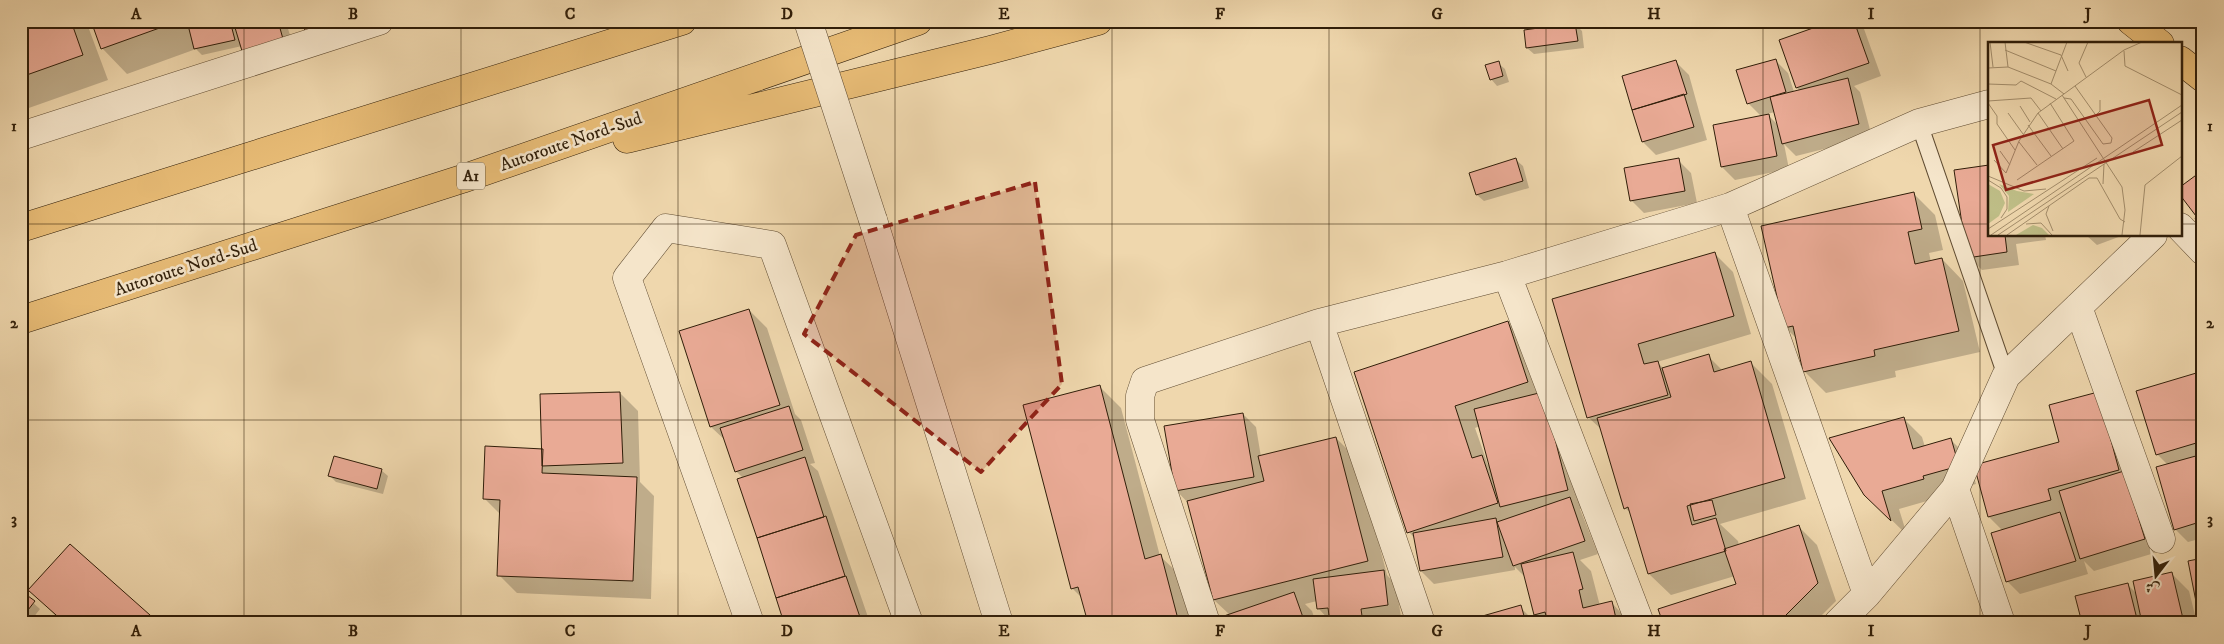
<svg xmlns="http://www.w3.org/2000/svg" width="2224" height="644" font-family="'IM FELL DW Pica',Amiri,serif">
  <rect width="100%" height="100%" fill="#efd7ad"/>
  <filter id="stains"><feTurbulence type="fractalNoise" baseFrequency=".004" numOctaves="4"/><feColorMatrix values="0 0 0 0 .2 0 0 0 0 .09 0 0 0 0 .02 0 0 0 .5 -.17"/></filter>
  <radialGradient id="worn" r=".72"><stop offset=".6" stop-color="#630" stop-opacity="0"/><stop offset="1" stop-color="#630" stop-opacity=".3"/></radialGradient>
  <path fill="#0003" fill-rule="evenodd" d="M21,21H86L108,80L26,109L21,104Z
    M92,21H288L286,22L295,52L242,46L202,55L196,49L127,74L102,48Z
    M1837,21H1856L1864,29L1881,76L1854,86L1860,92L1872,137L1796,156L1784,144L1789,169L1735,180L1722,167L1762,117L1748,103L1775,60L1788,73L1794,92L1800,91L1797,88L1781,41ZM1775,112L1779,126L1767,114Z
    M1575,24L1582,31L1584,48L1534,54L1527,48L1525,31Z
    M1676,62L1689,75L1707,140L1656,155L1643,142L1623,77Z
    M1498,63L1505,69L1509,82L1497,86L1491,79Z
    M1516,160L1523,166L1529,188L1484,201L1477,195Z
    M1678,160L1691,173L1697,203L1644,213L1631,200Z
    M1989,166V235H2045L2046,240L2016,244L2019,265L1982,270L1969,257Z
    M1913,193L1935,215L1943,250L1929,253L1931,262L1942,259L1963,281L1980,352L1895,371L1896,377L1826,393L1804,371L1797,339L1785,327Z
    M2086,235H2124L2097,245Z
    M1715,254L1733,272L1751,334L1657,362L1664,369L1708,356L1723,371L1751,363L1772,384L1806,499L1720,524L1738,541L1739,546L1799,527L1817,545L1836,601L1814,623H1664L1737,584L1735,576L1671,595L1649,574L1632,514L1625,508L1603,431L1588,417L1554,300Z
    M749,310L767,328L795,414L801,420L815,463L810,464L818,471L870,623H785L738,480L743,478L736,471L726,441L711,427L681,332Z
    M1508,322L1529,344L1585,508L1580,509L1598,554L1580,560L1591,571L1600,606L1612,603L1630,623H1543L1535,614L1525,577L1515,567V570L1434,584L1421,571L1416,540L1409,532L1355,373ZM1480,426L1490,465H1488L1475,428Z
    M2203,372V538L2188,542L2175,529L2168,465L2157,454Z
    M1100,387L1121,408L1160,556L1182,577L1194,623H1089L1083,599L1072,588Z
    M620,393L638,411L640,482L654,496L651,599L517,593L499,575L501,515L484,498L543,450Z
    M2097,393L2137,486L2158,552L2094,571L2084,561L2088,574L2020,594L2007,581L2003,531L1989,517L1975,466L2061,443Z
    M1243,414L1256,427L1261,457L1336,438L1357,459L1387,575L1396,585L1401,617L1373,621L1374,623H1332L1319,609L1317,601L1305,604L1312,611L1316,623H1225L1230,615L1214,600L1189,504L1176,490Z
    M1904,419L1922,437L1925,447L1950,439L1968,457L1976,484L1940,494L1941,497L1899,509L1907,535L1865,494Z
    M381,470L388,476L383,494L336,482L330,476Z
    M2171,573L2189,591L2197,623H2083L2128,585L2137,594Z
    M30,590L157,623H63Z
    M21,592L40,609L29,623H21Z
    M1520,607L1536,623H1462Z"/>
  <path fill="#e9aa95" stroke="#301e09" d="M21,21H71L83,55L21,77Z
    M91,21H179L101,49Z
    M187,21H230L235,40L194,49Z
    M233,21H278L283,39L242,51Z
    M301,21H344L307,35Z
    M1833,21H1854L1869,63L1796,88L1779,40Z
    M1575,23L1578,41L1526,48L1524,30Z
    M1776,59L1786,92L1747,104L1736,70Z
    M1676,60L1687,94L1632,110L1622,76Z
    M1499,61L1503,76L1490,80L1485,65Z
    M1848,78L1859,124L1782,144L1770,97Z
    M1684,94L1694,127L1642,142L1632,110Z
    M1769,114L1777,156L1721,167L1713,125Z
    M1516,158L1523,181L1476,195L1469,173Z
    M1679,158L1685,191L1630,201L1624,168Z
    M1989,165V235H2005L2007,252L1967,258L1954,170Z
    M2203,170V211L2196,216L2180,195V187Z
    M1914,192L1922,229L1908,232L1915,264L1942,258L1959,331L1874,350L1875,356L1803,372L1793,326L1784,328L1761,226Z
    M2203,213V231L2195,218Z
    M1715,252L1734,316L1638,344L1644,364L1658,361L1668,395L1587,418L1552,299Z
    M749,309L780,405L710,427L679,331Z
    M1508,321L1528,382L1455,406L1472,458L1482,455L1498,503L1407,533L1354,372Z
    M1709,354L1714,372L1751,361L1785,478L1687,506L1692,525L1716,518L1726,551L1648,574L1628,507L1624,509L1597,418L1671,397L1662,368Z
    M2203,371V441L2156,455L2136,391Z
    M1100,385L1145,559L1161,554L1179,623H1088L1078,587L1071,589L1023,405Z
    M620,392L623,463L542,466L540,394Z
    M1543,392L1568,490L1500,507L1474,409Z
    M2098,392L2119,470L2048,489L2051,500L1988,517L1974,465L2059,442L2049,405Z
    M789,406L803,450L735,472L720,428Z
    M1243,413L1254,477L1175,491L1164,426Z
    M1904,417L1913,449L1951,438L1959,466L1923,476L1924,479L1882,491L1891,521L1864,495L1829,438Z
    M1336,437L1368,561L1213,600L1187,501L1264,481L1258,456Z
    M485,446L543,449L542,473L637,477L633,581L497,576L500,500L483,499Z
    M2203,454V521L2174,530L2156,467Z
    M334,456L382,469L377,489L328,476Z
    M805,457L824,517L757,538L737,479Z
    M2124,471L2145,539L2080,559L2059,491Z
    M1570,497L1585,541L1513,566L1497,522Z
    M1712,500L1716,515L1694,521L1690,504Z
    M2060,512L2076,561L2006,582L1991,533Z
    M826,516L845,576L776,598L757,538Z
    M1496,518L1503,557L1420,571L1413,533Z
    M1799,525L1818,583L1778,623H1663L1658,609L1736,584L1724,549Z
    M70,544L159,623H65L28,590Z
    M1573,552L1583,589L1579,590L1583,608L1612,601L1617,623H1548L1545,612L1534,615L1521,564Z
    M2203,558V622H2200L2188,561Z
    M1384,570L1388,605L1361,609L1363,623H1330L1328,608L1317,609L1313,579Z
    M2172,572L2184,623H2142L2133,581Z
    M846,576L862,623H784L776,598Z
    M2128,583L2138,623H2082L2075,596Z
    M21,591L35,601L21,619Z
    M1294,592L1305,623H1223L1221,617Z
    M1521,605L1526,623H1458Z"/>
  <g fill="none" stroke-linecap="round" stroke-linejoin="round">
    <defs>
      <path id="service" d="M1919,123L2006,376"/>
      <path id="minor" d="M21,136L379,21
        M1730,207L1867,594
        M2180,227L2203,251
        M1507,275L1640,623
        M2078,307L2161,539
        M1319,323L1421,623
        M1955,489L2001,623
        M750,623L627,278L666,228L772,245L909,623
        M1206,623L1140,420V396L1145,381L1319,323L1507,275L1730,207L1919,123L1989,104
        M1838,623L1867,594L1955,489L2006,376L2153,235"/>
      <path id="tertiary" d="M873,220L999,623"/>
      <path id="motorway" d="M2131,21L2160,44
        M2180,60L2203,78
        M627,139L990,50L1098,21
        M21,228L682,21
        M21,320L462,179L918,21"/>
    </defs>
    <use href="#service" stroke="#604c32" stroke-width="18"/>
    <use href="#minor" stroke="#604c32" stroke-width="29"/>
    <use href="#tertiary" stroke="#604c32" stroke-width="29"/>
    <use href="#motorway" stroke="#301e09" stroke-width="29"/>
    <use href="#service" stroke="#f5e5ca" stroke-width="16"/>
    <use href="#minor" stroke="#f5e5ca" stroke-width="28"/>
    <use href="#tertiary" stroke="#f5e5ca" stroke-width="28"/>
    <use href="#motorway" stroke="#e8bc76" stroke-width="28"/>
    <defs>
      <path id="tertiary-bridge" d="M808,21L873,220"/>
    </defs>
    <use href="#tertiary-bridge" stroke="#604c32" stroke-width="29" stroke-linecap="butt"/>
    <use href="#tertiary-bridge" stroke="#f5e5ca" stroke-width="28"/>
  </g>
  <path fill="#8f2418" fill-opacity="0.2" stroke="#8f2418" stroke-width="4" stroke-dasharray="10 6" stroke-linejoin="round" d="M1035,182L1062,384L981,472L804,334L856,235Z"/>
  <path fill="none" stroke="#301e09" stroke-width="1" stroke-opacity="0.55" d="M244,21V623M461,21V623M678,21V623M895,21V623M1112,21V623M1329,21V623M1546,21V623M1763,21V623M1980,21V623M21,224H1989M2180,224H2203M21,420H2203"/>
  <g text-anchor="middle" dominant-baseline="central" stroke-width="5" stroke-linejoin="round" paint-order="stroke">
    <rect fill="#f5e5ca" stroke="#6b5a43" stroke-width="1" x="457" y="162.5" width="28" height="27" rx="4"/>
    <g font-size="16" font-weight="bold" fill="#301e09">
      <text x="471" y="176">A1</text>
    </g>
    <g font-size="18" fill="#301e09" stroke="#f5e5ca">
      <text transform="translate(571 142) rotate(-19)">Autoroute Nord-Sud</text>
      <text transform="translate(186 268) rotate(-18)">Autoroute Nord-Sud</text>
    </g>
  </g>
  <g transform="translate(1988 42)">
    <rect width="194" height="194" fill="#efd7ad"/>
    <path d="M0,142L12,149L17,161L11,174L0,182ZM11,142L29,149L46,152L20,170L21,154ZM45,183L54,186L61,193H28Z" fill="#bebd86"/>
    <path fill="none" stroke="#a38d6b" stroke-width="1" d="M2,0L5,25M17,0L20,25M36,0L73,13L80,29M17,8L68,29M136,9L137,24L194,53M0,26L20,25L63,42L79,0M98,35L91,21L100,0M0,42L28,43L33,39L68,57M63,42L76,52M74,53L134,145L137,168L134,193M76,56L83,57L115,102L123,101L124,96L87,44M0,59L43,56L53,69M0,61L9,74V82L27,108M32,64L42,80M20,71L35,92M50,71L75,107M108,73L112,69V58M40,83L63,114M31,100L49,123M12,109L22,123M145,110L194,78M6,118L18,131L31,99L50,71L136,8L154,0M0,134L36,149L58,147M101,136H109L132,177L137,180M0,138L13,146L19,155V167L13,176M29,138L86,99L62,61M115,142L116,122M61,164L58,172L65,189M38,182L53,181L64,193M0,187L109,116M3,193L194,63M10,193L194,70M19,193L101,136M152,193L157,143L194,114"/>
    <path fill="#8f2418" fill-opacity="0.15" stroke="#8f2418" stroke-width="2.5" d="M161,58L174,103L18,148L5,103Z"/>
    <rect width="194" height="194" fill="none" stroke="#301e09" stroke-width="2.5"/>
  </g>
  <rect width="2224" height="644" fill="none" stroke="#efd7ad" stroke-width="55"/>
  <g transform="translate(2156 576) rotate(196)" stroke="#f5e5ca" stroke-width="4" paint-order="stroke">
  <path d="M0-4L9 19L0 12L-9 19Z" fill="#301e09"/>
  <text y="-8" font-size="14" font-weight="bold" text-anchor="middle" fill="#301e09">ش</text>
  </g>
  <rect x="28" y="28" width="2168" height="588" fill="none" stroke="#301e09" stroke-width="2"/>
  <g font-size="16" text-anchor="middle" font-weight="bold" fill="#301e09">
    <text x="136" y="19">A</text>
    <text x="353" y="19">B</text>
    <text x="570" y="19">C</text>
    <text x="787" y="19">D</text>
    <text x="1004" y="19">E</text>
    <text x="1220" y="19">F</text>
    <text x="1437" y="19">G</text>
    <text x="1654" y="19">H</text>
    <text x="1871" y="19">I</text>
    <text x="2088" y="19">J</text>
    <text x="14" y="131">1</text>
    <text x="2210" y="131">1</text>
    <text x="14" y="328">2</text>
    <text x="2210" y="328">2</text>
    <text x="14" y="524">3</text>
    <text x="2210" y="524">3</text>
    <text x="136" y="636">A</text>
    <text x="353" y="636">B</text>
    <text x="570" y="636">C</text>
    <text x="787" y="636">D</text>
    <text x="1004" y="636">E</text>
    <text x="1220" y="636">F</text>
    <text x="1437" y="636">G</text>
    <text x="1654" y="636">H</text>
    <text x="1871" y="636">I</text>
    <text x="2088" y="636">J</text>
  </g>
  <rect width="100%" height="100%" filter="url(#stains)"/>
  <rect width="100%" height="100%" fill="url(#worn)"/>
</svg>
